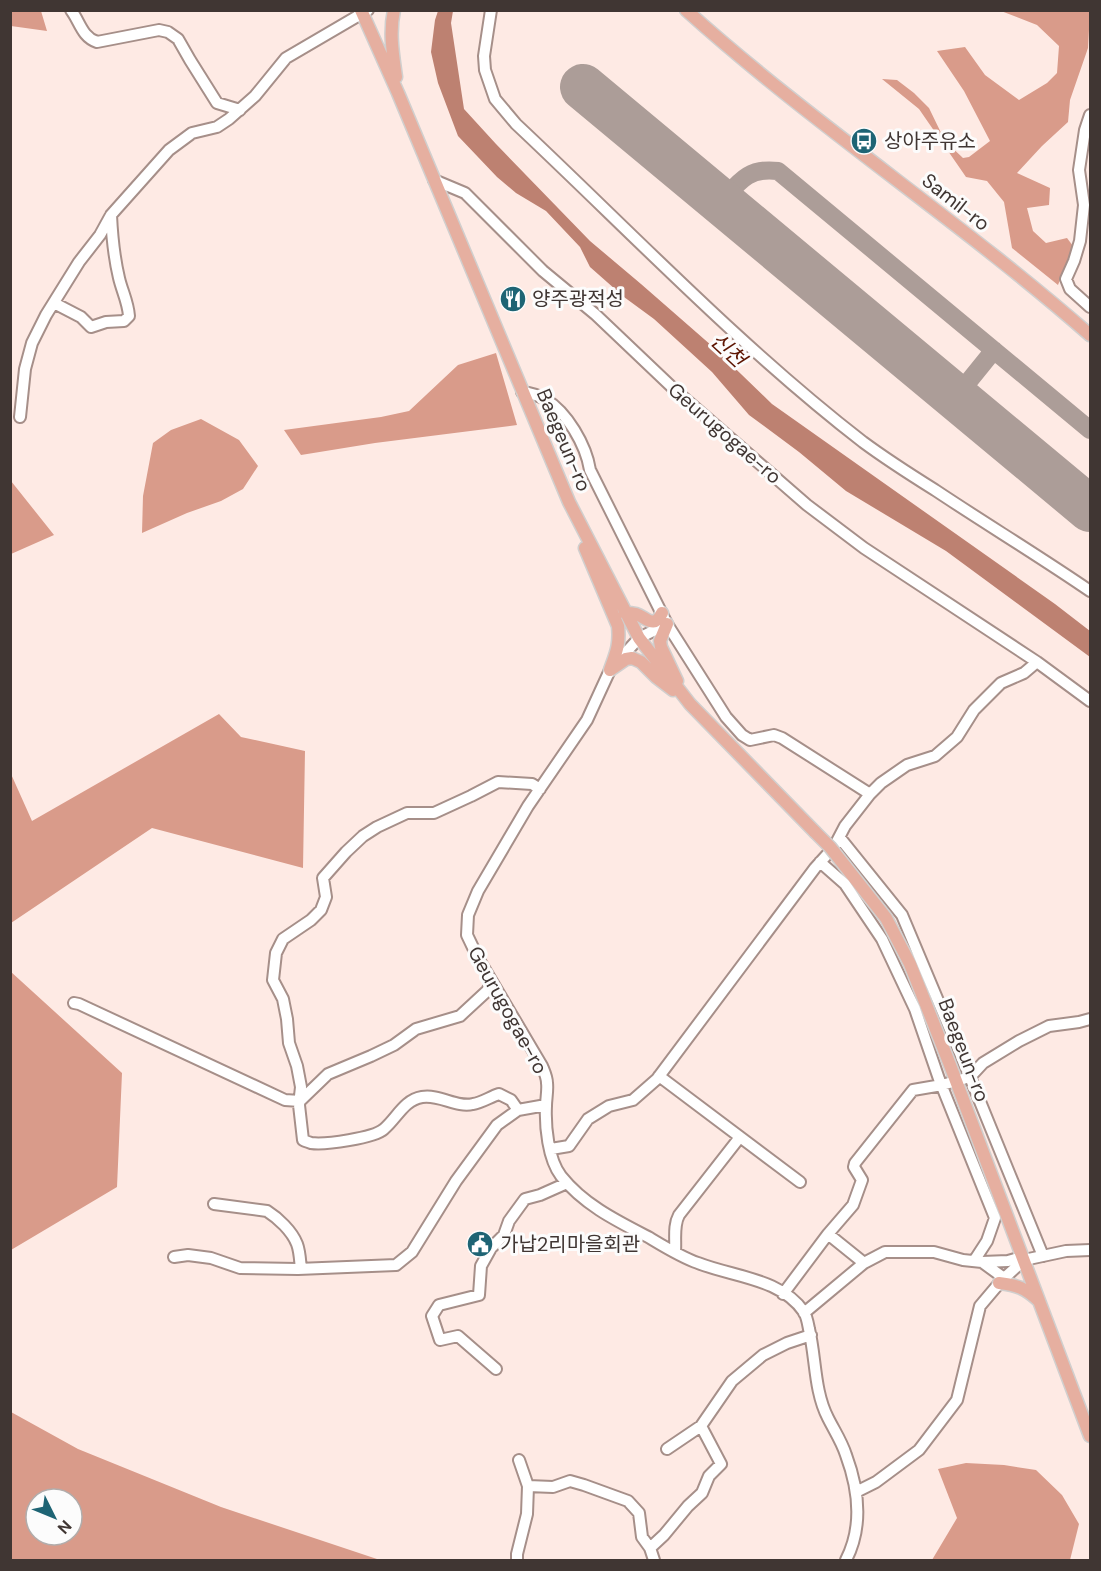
<svg xmlns="http://www.w3.org/2000/svg" width="1101" height="1571" font-family="'DM Sans','Noto Sans KR',sans-serif">
  <rect width="100%" height="100%" fill="#feeae4"/>
  <path fill="#d99b8a" fill-rule="evenodd" d="M11,10L41,11L47,31L11,26Z
    M1001,11H1090L1088,48L1070,100L1068,122L1042,146L1017,173L1050,188L1049,205L1027,208L1033,231L1046,243L1067,238L1073,246L1058,285L1012,248L1004,202L987,181L966,177L919,109L882,79L897,80L914,93L929,108L945,141L963,158L969,157L990,141L964,91L937,51L965,47L985,75L1019,100L1047,83L1057,73L1059,46L1037,25Z
    M496,353L517,425L375,443L301,455L284,430L381,417L409,411L458,365Z
    M201,419L239,440L258,466L243,489L221,501L187,513L142,533L143,496L153,443L171,430Z
    M11,481L54,535L11,554H10Z
    M219,714L241,737L305,751L303,868L152,828L11,923V774L32,821Z
    M10,971L122,1073L117,1187L11,1250Z
    M11,1412L78,1449L221,1507L380,1560H11ZM36,1499H72V1535H36Z
    M966,1463L1004,1465L1036,1470L1062,1495L1079,1524L1070,1560H932L957,1518L938,1469Z"/>
  <path fill="#bd8171" d="M438,11H453L451,23L464,109L496,144L590,241L641,284L712,346L772,404L1055,604L1090,631V657L946,551L846,491L799,452L749,415L712,372L654,319L624,297L590,267L580,247L546,211L516,193L497,177L458,136L438,83L431,52L435,20Z"/>
  <g fill="none" stroke-linecap="round" stroke-linejoin="round">
    <path stroke="#ac9d98" stroke-width="18" d="M721,202C739,182 748,167 778,171L1090,430
      M956,397L994,350"/>
    <path stroke="#ac9d98" stroke-width="46" d="M583,87L1090,509"/>
    <defs>
      <path id="minor" d="M71,10C80,22 82,37 97,42L159,30L168,32L178,39L190,60L217,103L240,110
        M491,10L484,56L485,70L495,99L516,124C630,231 739,346 863,442C886,459 911,475 935,490C986,524 1039,556 1090,591
        M1090,115L1085,130L1079,170L1084,205L1080,241L1074,261L1066,279L1070,289L1090,307
        M434,180L465,193L543,271L595,314L676,391L807,505L864,548L1037,662L1090,701
        M54,303L81,317L91,327L106,322L124,321L129,316C128,302 122,291 119,278C114,257 112,236 111,215
        M522,392C529,393 538,395 545,399C567,412 586,445 590,470L667,624L726,717L742,735L750,740L774,735L782,738L870,794
        M20,417L25,369L32,343L46,315L79,262L100,235L111,215L169,150L192,133L217,127L229,119L255,96L286,58L368,10
        M667,624L639,638L610,670L587,720L528,806L478,891L468,915L467,935L478,958L542,1066C544,1071 547,1077 547,1083C548,1090 546,1099 546,1106C545,1126 548,1159 561,1176C584,1205 617,1221 650,1238C665,1247 681,1257 698,1263C733,1277 781,1278 804,1312C807,1317 808,1324 809,1329C816,1358 814,1391 828,1418C834,1430 842,1442 846,1455C859,1490 863,1527 846,1560
        M840,838L902,915L970,1077L1043,1256
        M820,862L845,884L882,939L915,1009L939,1079L995,1218L987,1241L974,1261
        M74,1003L79,1004L285,1100L300,1101L328,1074L371,1056L394,1045L416,1029L460,1016L487,991L492,982
        M659,1076L800,1182
        M518,1110L511,1100L499,1094C490,1097 481,1103 473,1104C456,1108 440,1094 422,1097C404,1100 397,1118 384,1129C374,1138 325,1145 311,1143C308,1142 305,1141 303,1140L299,1105L301,1087L297,1066L289,1043L287,1019L283,999L273,980L276,953L283,939L311,920L321,910L326,897L323,878L346,852L363,836L377,827L407,813H434L471,796L498,782L532,784L540,789
        M551,1149L569,1146L588,1119L609,1106L633,1100L657,1079L815,868L834,847L845,826L870,794L881,783L907,765L935,756L957,737L974,710L1001,683L1024,673L1037,662
        M214,1204L267,1211C278,1218 292,1231 297,1244C300,1252 300,1261 301,1269
        M828,1234L864,1263
        M675,1252C676,1239 673,1226 679,1215L740,1137
        M174,1257L188,1255L211,1258L240,1268L298,1269L396,1265L412,1252L456,1181L497,1125L518,1110L546,1105
        M982,1262L1004,1278
        M783,1294L828,1234L853,1205L862,1180L854,1167L855,1163L913,1090L942,1085L970,1077L983,1063L1019,1041L1049,1026L1079,1022L1090,1019
        M804,1313L864,1263L885,1252H934L963,1260L982,1262L1008,1261L1022,1257
        M496,1369L458,1336L440,1340L432,1316L439,1305L479,1295L481,1266L491,1248L504,1235L509,1221L525,1199L540,1195L567,1183
        M667,1449L701,1426
        M528,1486L553,1487L570,1481L584,1485L628,1501L639,1513L642,1537L650,1548
        M856,1492L876,1482L919,1450L957,1400L980,1306L1002,1280L1024,1260L1066,1251L1090,1250
        M517,1560V1554L527,1514L528,1486L519,1460
        M654,1560L650,1548L664,1535L688,1506L702,1493L709,1476L721,1464L701,1426L732,1381L763,1355L787,1343L811,1335"/>
      <path id="major" d="M361,10L398,93L569,502L639,638L690,704L815,832
        M394,10C389,33 393,55 396,77
        M686,10C815,126 960,221 1090,335
        M585,548L618,626C620,645 616,653 610,670
        M625,613C628,613 632,613 636,614C646,617 654,630 662,613
        M667,624L660,641L661,647L677,681
        M610,670L626,659L632,658L641,662L656,677L673,690
        M845,866L886,918L910,964L950,1065L1090,1436
        M999,1283C1017,1285 1025,1288 1038,1300"/>
    </defs>
    <use href="#minor" stroke="#a68f89" stroke-width="14"/>
    <use href="#major" stroke="#d1cfce" stroke-width="15"/>
    <use href="#minor" stroke="#fff" stroke-width="10"/>
    <use href="#major" stroke="#e6afa0" stroke-width="12"/>
    <defs>
      <path id="major-bridge" d="M815,832L830,847L845,866"/>
    </defs>
    <use href="#major-bridge" stroke="#d1cfce" stroke-width="15" stroke-linecap="butt"/>
    <use href="#major-bridge" stroke="#e6afa0" stroke-width="12"/>
  </g>
  <defs>
    <symbol id="bus-disc" viewBox="-11 -11 22 22"><circle r="9.5" fill="#1e6474" stroke="#fcfcfc"/><path d="M-5-6H5V4H4V6H2V4H-2V6H-4V4H-5ZM-3.5-4V0h7V-4ZM-3.5 1.2v1.5H-2V1.2ZM2 1.2v1.5H3.5V1.2Z" fill="#fff"/></symbol>
    <symbol id="restaurant-disc" viewBox="-11 -11 22 22"><circle r="9.5" fill="#1e6474" stroke="#fcfcfc"/><path d="M-5-6h1v4h1v-4h1v4h1v-4h1v5L-1.5 .5V6h-2V.5L-5-1ZM5-6V6H3V1.5H1.5Q1.5-4 5-6Z" fill="#fff"/></symbol>
    <symbol id="civic-disc" viewBox="-11 -11 22 22"><circle r="9.5" fill="#1e6474" stroke="#fcfcfc"/><path d="M-.6-6.5H3V-4.5H.6V-3L4-1V1h2V6H-6V1h2V-1L-.6-3ZM-1.2 2.5V6h2.4V2.5Z" fill="#fff"/></symbol>
  </defs>
  <g fill-rule="evenodd">
    <use href="#bus-disc" x="849" y="126" width="30" height="30"/>
    <use href="#restaurant-disc" x="498" y="284" width="30" height="30"/>
    <use href="#civic-disc" x="465" y="1229" width="30" height="30"/>
  </g>
  <g text-anchor="middle" dominant-baseline="central" stroke-width="6" stroke-linejoin="round" paint-order="stroke">
    <g font-size="20" fill="#403633" stroke="#fcfcfc" text-anchor="start">
      <text x="884" y="141">상아주유소</text>
      <text x="532" y="299">양주광적성</text>
      <text x="500" y="1244">가납2리마을회관</text>
    </g>
    <g font-size="20" fill="#403633" stroke="#fcfcfc">
      <text transform="translate(956 202) rotate(38)">Samil-ro</text>
      <text transform="translate(725 433) rotate(41)">Geurugogae-ro</text>
      <text transform="translate(564 440) rotate(67)">Baegeun-ro</text>
      <text transform="translate(508 1010) rotate(61)">Geurugogae-ro</text>
      <text transform="translate(964 1050) rotate(69)">Baegeun-ro</text>
    </g>
    <g font-size="21" font-style="italic" fill="#5d1400" stroke="#fcfcfc">
      <text transform="translate(728 350) rotate(43)">신천</text>
    </g>
  </g>
  <rect width="1101" height="1571" fill="none" stroke="#403633" stroke-width="24"/>
  <g transform="translate(54 1517) rotate(133)"><circle r="28" fill="#fcfcfc" stroke="#b1adac" stroke-width="1.5"/>
  <path d="M0-4.5L10 22L0 15L-10 22Z" fill="#1e6474"/>
  <text y="-9" font-size="16" font-weight="bold" text-anchor="middle" fill="#403633">N</text>
  </g>
</svg>
